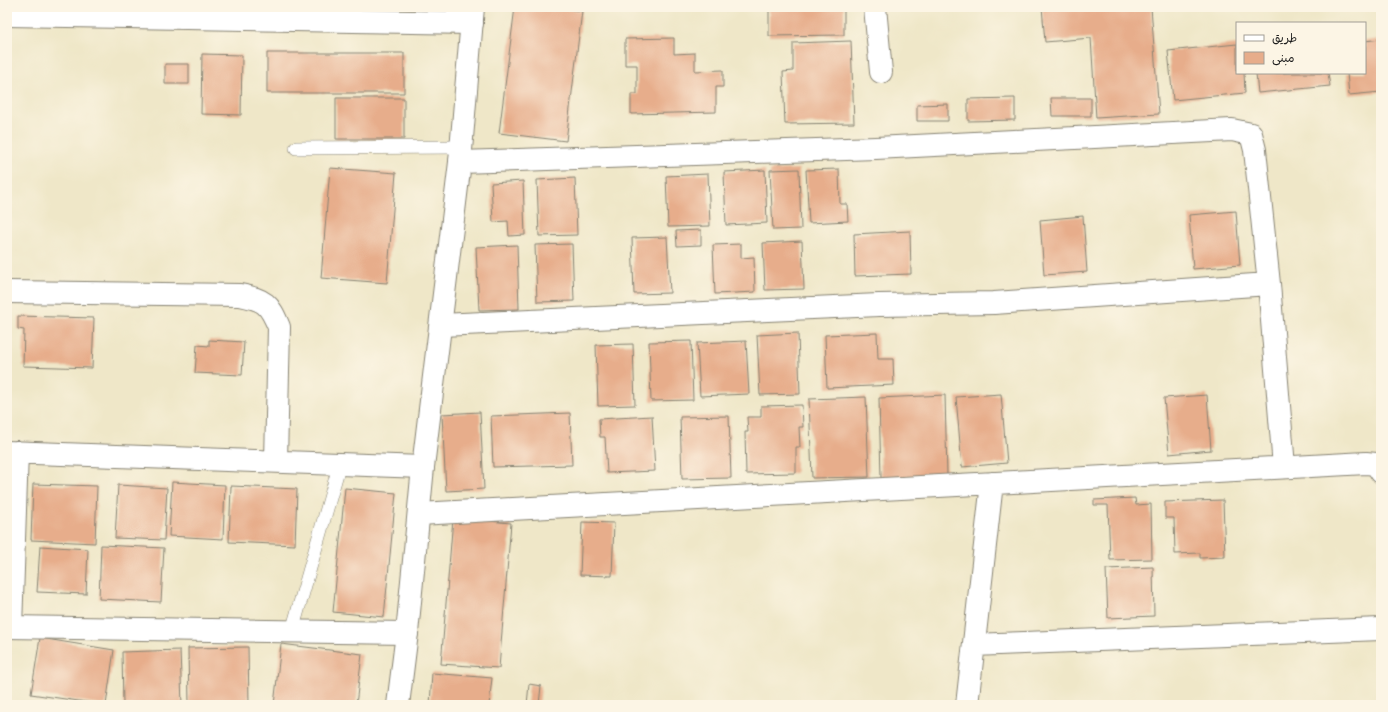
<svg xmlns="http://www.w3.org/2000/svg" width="1388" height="712" font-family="Pangolin,'Playpen Sans Arabic',sans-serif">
  <rect width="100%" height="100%" fill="#fcf5e5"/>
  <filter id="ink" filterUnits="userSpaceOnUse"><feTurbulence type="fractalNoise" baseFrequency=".025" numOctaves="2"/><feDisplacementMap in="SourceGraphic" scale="8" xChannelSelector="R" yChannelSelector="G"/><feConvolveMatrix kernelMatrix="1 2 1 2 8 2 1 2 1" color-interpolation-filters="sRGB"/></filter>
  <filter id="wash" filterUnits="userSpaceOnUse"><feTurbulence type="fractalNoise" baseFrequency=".012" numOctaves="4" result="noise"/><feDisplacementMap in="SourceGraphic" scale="16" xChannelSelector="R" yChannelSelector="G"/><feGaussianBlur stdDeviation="0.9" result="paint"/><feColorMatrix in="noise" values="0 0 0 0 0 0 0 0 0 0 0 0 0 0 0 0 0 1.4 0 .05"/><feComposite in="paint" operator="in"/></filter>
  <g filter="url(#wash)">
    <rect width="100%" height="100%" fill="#efe7c8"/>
    <g id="blocks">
      <path fill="#e7ad8b" d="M414,7H438V9L414,8Z
        M515,7H549L582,11L566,141L499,133Z
        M769,7H844V35L769,36Z
        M957,7H970V11H957Z
        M1042,7H1151L1159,114L1096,118L1091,38L1045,42Z
        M674,38V54L695,53V71L723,70V87H716V112L631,114V94H637V65H625V39Z
        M1381,39V92L1349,95L1347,73H1365V41Z
        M851,41L854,123L785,124L783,72L793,71V43Z
        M1237,44V73H1244L1245,93L1173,100L1168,51Z
        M267,53H404V93H267Z
        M202,54L242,55L241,115L201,114Z
        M165,64H189V84H165Z
        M1256,73H1328L1330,86L1258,93Z
        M336,98H404V139H336Z
        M1015,98V120L968,121V99Z
        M1051,98H1091V116H1052Z
        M948,104V121H917V105Z
        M330,168L396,173L387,283L321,278Z
        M799,169L801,229L773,230L770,170Z
        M839,169L840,204H847L848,221L809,223L806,170Z
        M765,170L767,223L726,225L724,172Z
        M708,174L710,226L668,227L666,176Z
        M575,178L577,235L539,236L537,180Z
        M523,181L525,235L509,236L508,221L493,222L491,183Z
        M1236,211L1240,265L1193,269L1189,215Z
        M1083,216L1087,272L1044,275L1040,220Z
        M701,230V245L677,246L676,231Z
        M910,231L911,274L855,276L854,234Z
        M667,237L670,293L634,294L632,238Z
        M802,241L804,289L765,290L763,243Z
        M572,244L574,301L537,302L535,245Z
        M741,244V258L754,257L755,292L715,294L713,245Z
        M517,245L519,309L479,310L476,247Z
        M18,316L94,318L92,368L23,366L24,330L18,329Z
        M798,333L800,394L760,395L757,335Z
        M877,333L878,359H893L894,385L827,388L825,335Z
        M209,340L244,342L242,375L195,373L197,345L209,346Z
        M691,341L693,400L651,401L649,342Z
        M746,341L749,394L700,396L697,343Z
        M633,344L635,405L598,406L596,345Z
        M1001,394L1007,463L962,467L956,397Z
        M945,395L947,475L881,478L879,398Z
        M1207,395L1211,450L1169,454L1164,398Z
        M866,397L869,477L812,478L809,399Z
        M802,405L803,427H799L800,447H796V473L746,474L745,432H748L747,417H761V406Z
        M480,412L484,489L446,491L442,414Z
        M570,413L572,465L493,467L491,416Z
        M652,416L655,471L607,473L605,437H600L599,419Z
        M729,416L731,478L682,479L680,417Z
        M172,482L225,485L223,539L169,536Z
        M33,484L97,486L95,543L31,540Z
        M118,485L167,488L164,540L115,538Z
        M231,486L297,489L295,545L229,542Z
        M345,488L396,493L384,617L333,612Z
        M1135,498L1136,505L1151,504L1152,559L1110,560L1108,505H1094V500Z
        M1223,500L1225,557L1200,558V553L1175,554L1174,518H1165V502Z
        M453,518L511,523L499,668L441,664Z
        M582,522L614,523L612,576L580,575Z
        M101,545L164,548L161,602L99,599Z
        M40,546L88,549L86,594L37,592Z
        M1153,567L1154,616L1108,618L1106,569Z
        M40,638L114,650L106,705L31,694Z
        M281,644L362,654L356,705H274Z
        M248,647L249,705H189L188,648Z
        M180,650L182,705H123L122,652Z
        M432,673L492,678L489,705H430Z
        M529,684L541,686L539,705H527Z"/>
    </g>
  </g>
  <g filter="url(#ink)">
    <use href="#blocks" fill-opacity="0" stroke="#868272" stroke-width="1"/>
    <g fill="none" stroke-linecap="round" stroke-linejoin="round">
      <defs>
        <path id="lane" d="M296,148L461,147
          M292,631L340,463"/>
        <path id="street" d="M875,7L881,72
          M7,15L472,23
          M460,162L876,148L1232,130L1251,134L1255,150L1269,284L1284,467
          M7,292L240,295C265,300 269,303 279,327L276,461
          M441,325L879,305L994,303L1269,284
          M7,452L423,467
          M419,514L1366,463L1376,464L1381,472
          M7,627L407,633
          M11,627L17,452
          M974,645L1381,629
          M967,705L992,483"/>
        <path id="secondary" d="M398,705L407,633L423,467L460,162L473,7"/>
      </defs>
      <use href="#lane" stroke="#868272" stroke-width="14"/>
      <use href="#street" stroke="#868272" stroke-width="24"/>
      <use href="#secondary" stroke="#868272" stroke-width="24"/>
      <use href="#lane" stroke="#fff" stroke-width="13"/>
      <use href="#street" stroke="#fff" stroke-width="22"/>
      <use href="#secondary" stroke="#fff" stroke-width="22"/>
    </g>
  </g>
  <rect width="1388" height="712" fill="none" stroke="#fcf5e5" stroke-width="24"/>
  <rect x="1236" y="22" width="130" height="52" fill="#fcf5e5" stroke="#a29e95"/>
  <rect x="1244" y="35" width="20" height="6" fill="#ffffff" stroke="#a29e95"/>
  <text x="1272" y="42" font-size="12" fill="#1c1c1c">طريق</text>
  <rect x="1244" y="52" width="20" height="12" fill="#e7ad8b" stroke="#a29e95"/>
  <text x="1272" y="62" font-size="12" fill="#1c1c1c">مبنى</text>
</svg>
